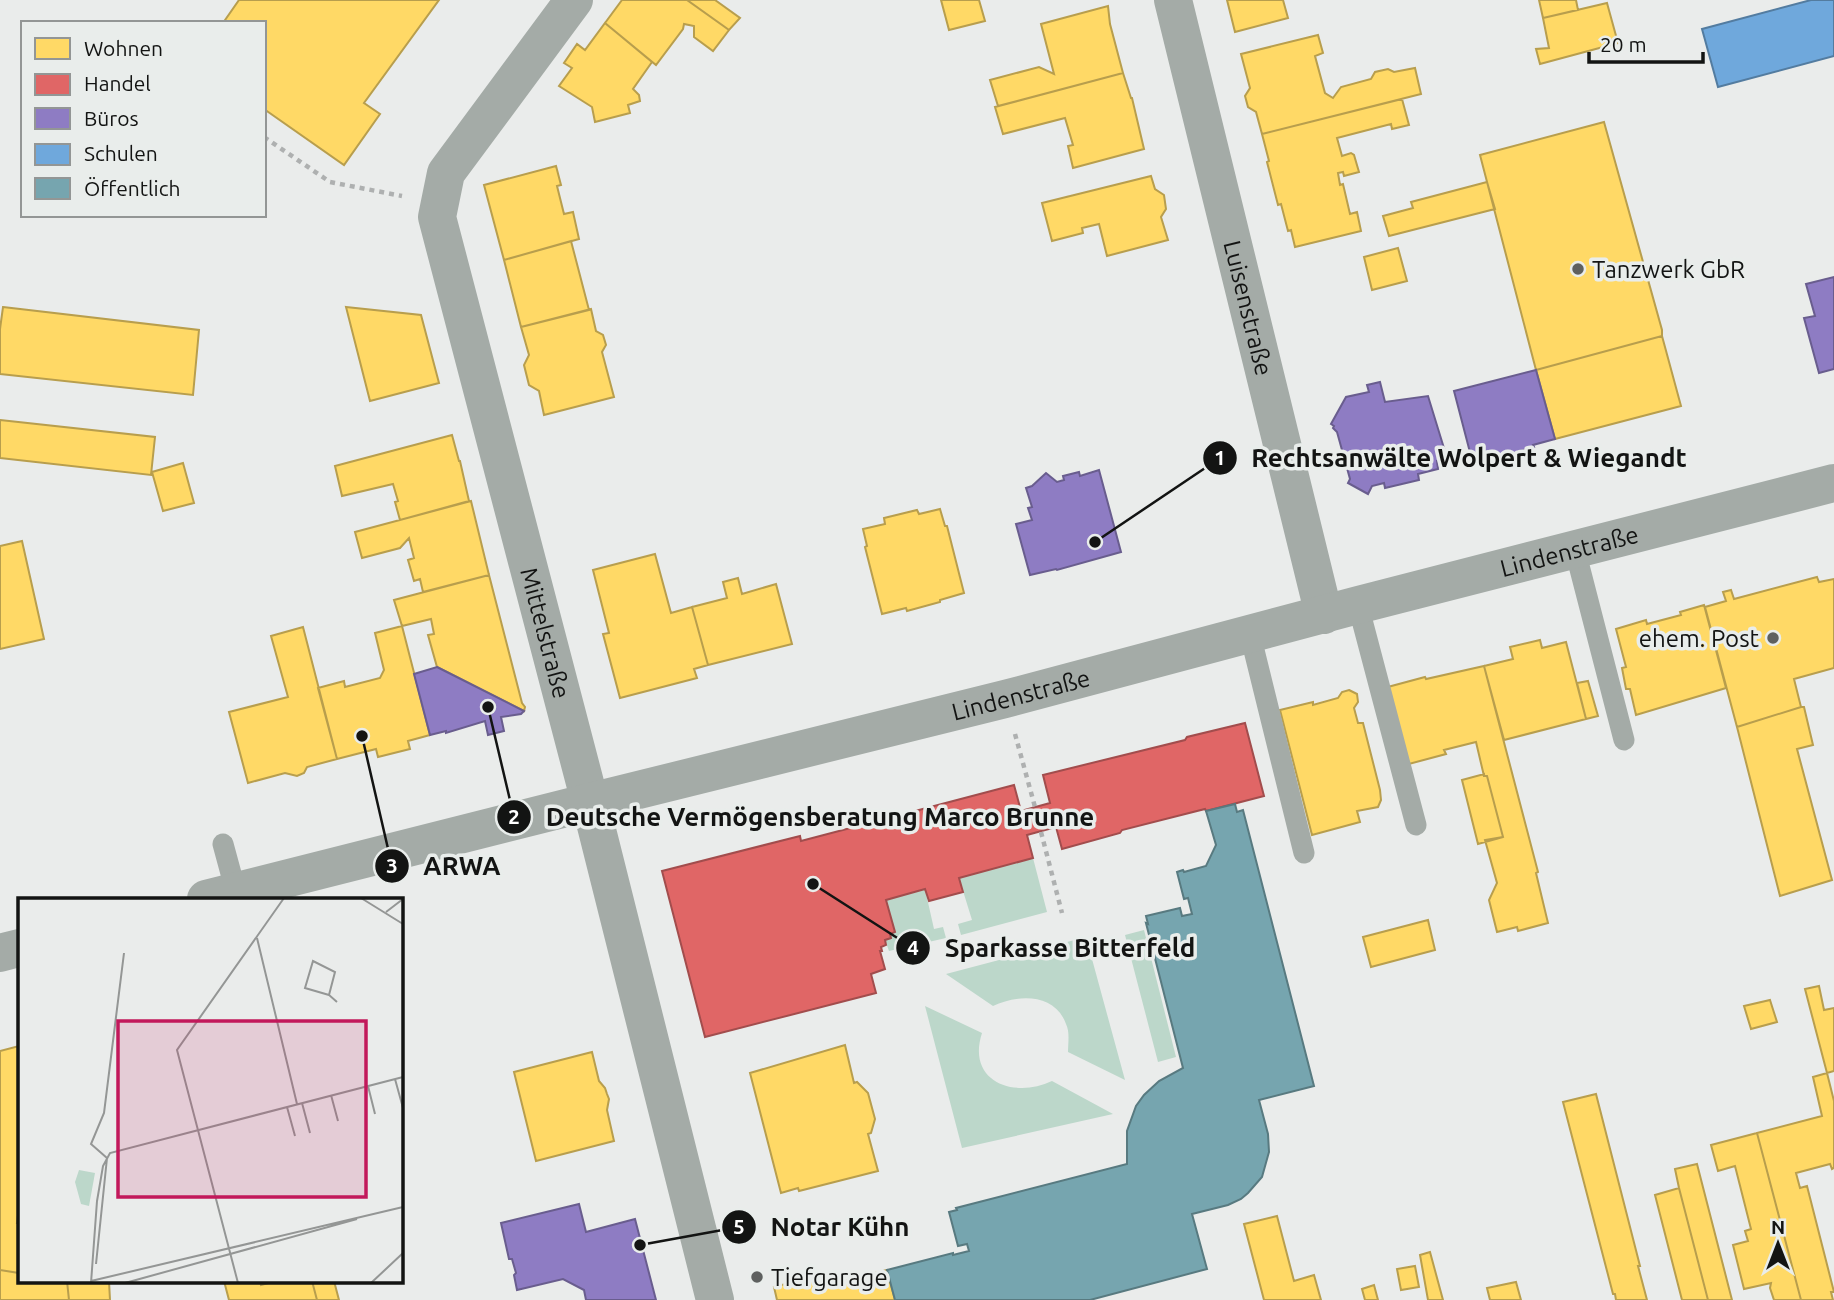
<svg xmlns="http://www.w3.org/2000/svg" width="1834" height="1300" font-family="Ubuntu,sans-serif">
  <rect width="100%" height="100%" fill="#eaeceb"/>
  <path fill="#bcd7ca" d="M1033,858L1047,912L961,935L958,924L972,920L959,878Z
    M925,889L934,929L943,927L946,938L889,951L885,940L891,938L890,934L895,931L886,900Z
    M1144,930L1176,1057L1158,1062L1125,935Z
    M1086,937L1125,1080L1068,1052C1068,1043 1070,1032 1066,1024C1055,993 1018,994 993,1006L946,974Z
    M925,1006L982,1033C966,1082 1015,1099 1052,1081L1113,1114L962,1148Z"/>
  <path fill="#ffd966" stroke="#b89e4d" stroke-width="2" d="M239,0H439L364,103L380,114L344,165L264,109V23H223Z
    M622,0H687L729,30L713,51L694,37V26L684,24L683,29L656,65L605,23Z
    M687,0H715L740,18L729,30Z
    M941,0H979L985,21L949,30Z
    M1227,0H1283L1288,18L1235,32Z
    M1539,0H1576L1578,10L1543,18Z
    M1607,3L1618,43L1540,64L1536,49L1549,48L1543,18Z
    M1108,6L1110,24L1123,73L998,106L990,80L1039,67L1054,74L1041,24Z
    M605,23L652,62L633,89L639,95L640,101L628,105L630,113L595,122L592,107L559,86L572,68L564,63L577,44L585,50Z
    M1318,35L1323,53L1315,56L1325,93L1333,98L1341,87L1371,79L1375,72L1388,69L1394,72L1415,68L1421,94L1262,134L1256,112L1248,107L1245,96L1250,88L1241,54Z
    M1123,73L1131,98H1132L1144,149L1073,168L1068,146L1073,145L1065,118L1003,134L995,107Z
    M1402,99L1409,125L1392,129L1391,124L1337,138L1342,156L1351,153L1354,155L1359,172L1344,176L1343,172L1338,173L1340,185L1343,184L1350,214L1357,212L1361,231L1295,247L1291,230L1288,231L1281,204L1278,205L1267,162L1269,161L1262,134Z
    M1604,122L1662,330V336L1536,370L1480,155Z
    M556,166L561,185L557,186L564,214L573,212L579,239L504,260L484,185Z
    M1151,176L1155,189L1164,195L1166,209L1161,217L1168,240L1107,256L1099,224L1082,228L1083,233L1052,241L1042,203Z
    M1487,182L1495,209L1389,236L1383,216L1413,208L1411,202Z
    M571,241L589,310L521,327L504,260Z
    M1398,248L1407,281L1372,290L1364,257Z
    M3,307L199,330L193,395L0,374V329Z
    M346,307L421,315L439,383L370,401Z
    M591,309L596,331L603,335L606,345L602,352L614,397L544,415L539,391L529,385L524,365L529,355L521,327Z
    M1662,336L1681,406L1555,439L1536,370Z
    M0,420L155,437L151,475L0,458Z
    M452,435L459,461H460L469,501L400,520L395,502L398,501L393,484L342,496L335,466Z
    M183,463L194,503L163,511L152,472Z
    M471,501L489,575L423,592L420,579L414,581L408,560L414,558L409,538L400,548L362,558L355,532Z
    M940,509L945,526H947L964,593L940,600V602L907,611L906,608L882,614L865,547L867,546L863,529L885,524L884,518L917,510L919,514Z
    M22,541L44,639L0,649V546Z
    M655,554L671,613L692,607L708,665L694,669L697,678L620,698L603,634L609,633L593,570Z
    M489,575L522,703L525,707L524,711L437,667L428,635L434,634L431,619L402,626L394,600Z
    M1817,577L1819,582L1834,579V668L1794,679L1801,707L1737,727L1705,607L1726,601L1723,592L1731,590L1734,599Z
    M738,578L742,594L776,584L792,644L708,665L692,607L727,598L723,582Z
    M1704,605L1726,688L1636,715L1630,689H1626L1622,668L1626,667L1616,629L1646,620L1647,624L1681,615L1680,612Z
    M402,626L430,735L408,741L410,749L378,757L376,749L337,759L318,688L344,681L345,687L380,678L384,670L375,633Z
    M303,627L337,759L307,767L304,773L297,776L285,773L248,783L229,712L288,697L271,636Z
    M1540,640L1542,648L1566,642L1586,719L1504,740L1484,666L1513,659L1510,647Z
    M1484,666L1538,872L1536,873L1548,923L1518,931L1517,927L1497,932L1489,900L1497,883L1485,840L1503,837L1487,776H1484L1476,742L1444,750L1446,754L1405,765L1384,688L1425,677L1426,679Z
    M1588,681L1598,716L1586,719L1577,683Z
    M1349,690L1357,694L1358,702L1354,708L1358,723H1363L1380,790L1381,800L1378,807L1357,811L1360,822L1312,835L1280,710L1313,702V705L1338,698L1342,692Z
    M1801,707H1804L1813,745L1797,749L1832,880L1780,896L1737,727Z
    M1484,774V776H1487L1503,837L1478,844L1462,780Z
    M1428,920L1435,950L1371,967L1363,937Z
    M1819,986L1824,1010L1834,1008V1071L1827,1073L1805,989Z
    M1770,1000L1777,1022L1751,1029L1744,1006Z
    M845,1045L854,1083L857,1082L868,1093L875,1119L871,1133L868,1134L878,1171L799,1191L798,1188L781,1193L750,1073Z
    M19,1046V1208L17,1223H19V1273L0,1270V1051Z
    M592,1052L599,1081L605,1088L607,1094L609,1099L607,1110L614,1141L536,1161L514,1072Z
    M1827,1073L1834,1101V1168L1832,1169L1830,1164L1796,1173L1800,1188L1807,1186L1834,1292H1831L1833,1300H1801L1757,1133L1822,1116L1813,1077Z
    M1596,1094L1640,1266H1638L1647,1300H1616L1615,1294H1613L1563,1102Z
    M1757,1133L1801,1300H1774L1770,1288L1771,1283L1744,1289L1733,1245L1748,1241L1745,1231L1751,1229L1735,1166L1718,1171L1711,1145Z
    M1697,1164L1732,1300H1708L1679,1188L1675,1169Z
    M1679,1188L1708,1300H1682L1655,1195Z
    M1277,1216L1294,1281L1314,1275L1321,1300H1264L1244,1224Z
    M1430,1252L1443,1300H1428L1420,1255Z
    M1415,1266L1419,1287L1401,1290L1397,1269Z
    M0,1270L19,1273V1281H67L69,1300H0Z
    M887,1270L895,1300H777L774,1287L832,1272L835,1283Z
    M67,1281H109L110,1300H69Z
    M224,1281H260L261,1285L276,1281H312L317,1300H229Z
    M312,1281H334L339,1300H317Z
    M1516,1282L1521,1300H1490L1487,1288Z
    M1374,1285L1378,1300H1365L1362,1289Z"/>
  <path fill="#e06666" stroke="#a24d4d" stroke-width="2" d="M1245,723L1264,796L1206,811L1205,809L1122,830L1120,833L1062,849L1056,827L1027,835L1033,858L959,878L963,892L929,901L925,889L886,900L895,932L890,934L891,938L885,940L886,945L881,947L882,951H880L885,969L871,974L876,993L705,1037L662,871L800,836L801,841L1014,785L1021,811L1050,803L1043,775L1185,740L1187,737Z"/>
  <path fill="#8e7cc3" stroke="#695d8e" stroke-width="2" d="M1834,277V369L1819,373L1804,318L1815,316L1806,284Z
    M1536,370L1555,439L1533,445L1534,447L1497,458L1496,454L1472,460L1454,391Z
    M1380,382L1385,402L1428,396L1447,458L1437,461L1438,469L1418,474L1419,480L1385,488L1384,483L1372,486L1368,494L1348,483L1350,479L1337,432L1333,428L1334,426L1331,424L1346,397L1369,392L1367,385Z
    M1099,470L1121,552L1057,570L1056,569L1030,575L1016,524L1032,520L1028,508L1032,507L1026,488L1032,486L1046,473L1057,482L1064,480L1063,476L1079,472L1080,476Z
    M437,667L524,711L521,714L501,717L504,731L488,735L485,721L446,733V731L430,735L414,674Z
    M579,1204L586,1232L635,1219L656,1300H586L584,1290L563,1279L517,1290L514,1275L516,1273L512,1259H509L501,1223Z"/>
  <path fill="#6fa8dc" stroke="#537ca0" stroke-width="2" d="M1811,0H1834V56L1718,87L1702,29Z"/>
  <path fill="#76a5af" stroke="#587a80" stroke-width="2" d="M1235,804L1237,812L1243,810L1314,1086L1259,1100L1268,1134L1269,1152L1262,1177L1248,1193L1241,1199L1228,1205L1192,1214L1207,1269L1090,1300H895L887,1270L953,1253V1255L969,1251L967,1244L958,1246L949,1212L957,1210L956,1208L1127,1164V1131L1136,1106L1144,1095L1159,1081L1183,1068L1146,923L1148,924L1146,916L1180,908L1182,916L1192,914L1188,898L1184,899L1177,872L1183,870L1184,872L1206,866L1216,845L1206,811Z"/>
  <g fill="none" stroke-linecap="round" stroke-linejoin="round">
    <path stroke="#aeb0b0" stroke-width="4.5" stroke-dasharray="5 5" stroke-linecap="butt" d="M264,137L330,182L402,196
      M1015,734L1035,807
      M1041,832L1062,913"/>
    <path stroke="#a4aba7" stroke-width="21" d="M1575,550L1624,740
      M1358,605L1416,825
      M1250,634L1304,853
      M223,844L236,892"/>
    <g stroke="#a4aba7" stroke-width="38">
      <path id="s1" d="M574,0L446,173L437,217L590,802L715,1300"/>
      <path id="s2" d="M1173,0L1324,615"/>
      <path id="s3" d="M206,899L590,802L1005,699L1358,605L1834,483"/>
      <path d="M0,953L19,948"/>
    </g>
  </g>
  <g fill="#5e605f" stroke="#e9edeb" stroke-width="2.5">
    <circle cx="1578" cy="269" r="7"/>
    <circle cx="1773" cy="638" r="7"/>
    <circle cx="757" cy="1277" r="7"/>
  </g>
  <g text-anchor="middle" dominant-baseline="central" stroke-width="7" stroke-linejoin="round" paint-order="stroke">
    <g font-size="24" fill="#131413" stroke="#e9edeb" text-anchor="start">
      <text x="1592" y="269">Tanzwerk GbR</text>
      <text x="1759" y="638" text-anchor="end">ehem. Post</text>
      <text x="771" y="1277">Tiefgarage</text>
    </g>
    <g font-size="24" fill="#131413" stroke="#e9edeb">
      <text stroke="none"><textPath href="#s2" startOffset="317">Luisenstraße</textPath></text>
      <text stroke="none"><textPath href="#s3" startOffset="1407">Lindenstraße</textPath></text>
      <text stroke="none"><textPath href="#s1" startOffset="690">Mittelstraße</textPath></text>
      <text stroke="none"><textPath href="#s3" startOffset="840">Lindenstraße</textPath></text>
    </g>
  </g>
  <g transform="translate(18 898)">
    <rect width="385" height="385" fill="#eaeceb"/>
    <path d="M61,272L77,275L71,308L63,306L57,284Z" fill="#bcd7ca"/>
    <path fill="none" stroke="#949695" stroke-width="2" d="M343,0L385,26M368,14L385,1M239,40L279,206M311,97L287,90L295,63L317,74L311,97L319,104M377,181L385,210M350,188L357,216M313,197L320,223M284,205L292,235M269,209L277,238M89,260L73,246L86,215L106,55M78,366L89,260M73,383L385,309M73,385L79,303L85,268L92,255L385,179M107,385L339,321M220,385L159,152L266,0M353,385L385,355"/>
    <path fill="#c2185b" fill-opacity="0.15" stroke="#c2185b" stroke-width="3.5" d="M100,123H348V299H100Z"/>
    <rect width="385" height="385" fill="none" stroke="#131413" stroke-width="3.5"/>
  </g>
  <path fill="none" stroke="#131413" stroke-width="2.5" d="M1095 542L1220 458M488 707L514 817M362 736L392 866M813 884L913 948M640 1245L739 1227"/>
  <g fill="#131413" stroke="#e9edeb" stroke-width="2.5">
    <circle cx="1095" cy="542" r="7"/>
    <circle cx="488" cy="707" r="7"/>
    <circle cx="362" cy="736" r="7"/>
    <circle cx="813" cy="884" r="7"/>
    <circle cx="640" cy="1245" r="7"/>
    <circle cx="1220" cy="458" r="18"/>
    <circle cx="514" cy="817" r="18"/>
    <circle cx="392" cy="866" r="18"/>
    <circle cx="913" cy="948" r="18"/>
    <circle cx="739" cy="1227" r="18"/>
  </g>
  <g font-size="21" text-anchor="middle" font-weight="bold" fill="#fff">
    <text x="1220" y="465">1</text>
    <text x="514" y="824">2</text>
    <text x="392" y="873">3</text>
    <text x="913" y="955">4</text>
    <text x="739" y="1234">5</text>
  </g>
  <g font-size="26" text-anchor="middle" font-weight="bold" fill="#131413" stroke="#e9edeb" stroke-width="7" stroke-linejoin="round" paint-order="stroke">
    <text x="1469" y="467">Rechtsanwälte Wolpert &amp; Wiegandt</text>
    <text x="820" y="826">Deutsche Vermögensberatung Marco Brunne</text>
    <text x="462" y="875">ARWA</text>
    <text x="1070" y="957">Sparkasse Bitterfeld</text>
    <text x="840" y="1236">Notar Kühn</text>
  </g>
  <rect x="21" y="21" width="245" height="196" fill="#e9edeb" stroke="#939695" stroke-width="2"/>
  <rect x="35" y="38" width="35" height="21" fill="#ffd966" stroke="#939695" stroke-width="2"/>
  <text x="84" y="56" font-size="21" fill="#131413">Wohnen</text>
  <rect x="35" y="74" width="35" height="21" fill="#e06666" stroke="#939695" stroke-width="2"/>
  <text x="84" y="91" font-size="21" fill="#131413">Handel</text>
  <rect x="35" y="108" width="35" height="21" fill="#8e7cc3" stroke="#939695" stroke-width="2"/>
  <text x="84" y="126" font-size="21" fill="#131413">Büros</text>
  <rect x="35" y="144" width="35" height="21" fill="#6fa8dc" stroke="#939695" stroke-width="2"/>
  <text x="84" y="161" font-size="21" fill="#131413">Schulen</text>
  <rect x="35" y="178" width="35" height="21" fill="#76a5af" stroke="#939695" stroke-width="2"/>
  <text x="84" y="196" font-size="21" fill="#131413">Öffentlich</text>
  <g transform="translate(1778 1244)" stroke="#e9edeb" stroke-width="5" paint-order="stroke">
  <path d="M0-5L12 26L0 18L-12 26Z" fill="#131413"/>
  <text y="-10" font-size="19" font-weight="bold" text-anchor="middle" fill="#131413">N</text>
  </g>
  <path d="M1589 52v10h114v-10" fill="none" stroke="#131413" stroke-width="3.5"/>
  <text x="1600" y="52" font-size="21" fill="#131413" stroke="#e9edeb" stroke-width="5" paint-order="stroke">20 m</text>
</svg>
